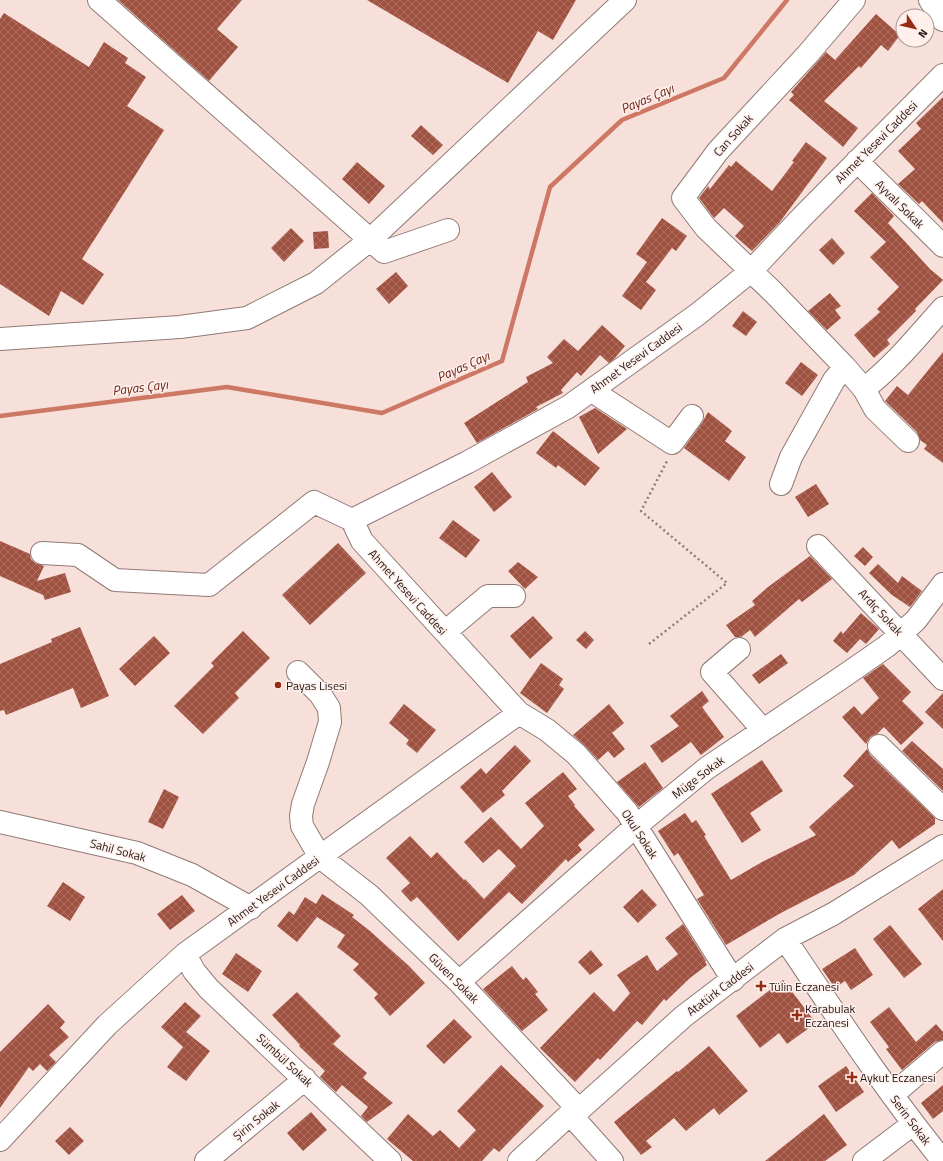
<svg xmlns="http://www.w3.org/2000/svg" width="943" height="1161" font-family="'Titillium Web',sans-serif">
  <defs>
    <pattern id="building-cross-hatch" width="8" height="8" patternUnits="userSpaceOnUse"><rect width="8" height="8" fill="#a1513f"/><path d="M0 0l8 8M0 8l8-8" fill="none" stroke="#a97064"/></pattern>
  </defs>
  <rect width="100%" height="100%" fill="#f8e0da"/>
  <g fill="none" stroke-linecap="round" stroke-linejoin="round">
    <path stroke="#cc7864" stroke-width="4.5" d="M0,416L227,387L382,413L502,361L550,187L622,120L724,78L787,0"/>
  </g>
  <path fill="url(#building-cross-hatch)" d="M118,0H242L217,29L238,47L209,81Z
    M367,0H576L553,40L538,31L508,83Z
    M4,13L89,67L104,42L128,58L125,63L146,77L127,106L164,130L82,259L104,274L83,305L61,291L49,316L0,284V19Z
    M876,14L900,35L888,51L881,45L861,68L859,66L824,101L858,128L843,147L789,100L794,95L791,92L826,52L835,60Z
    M943,97V223L922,201L919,204L898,184L915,169L898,151L921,129L916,123Z
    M421,125L443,145L433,155L411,136Z
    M806,142L827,158L780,222L752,251L735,236L744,226L724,208L714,218L699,198L708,186L710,189L729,165L731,167L736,161L772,191L794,162L792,161Z
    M357,162L385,186L369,204L342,179Z
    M872,193L894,216L888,223L930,269L943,280L915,309L916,311L887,340L890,344L874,358L854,335L880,312L877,309L899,287L870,257L886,242L854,211Z
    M662,218L687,236L676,251L672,248L646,282L656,290L641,310L622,296L647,262L636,254Z
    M291,228L304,241L284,262L271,248Z
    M328,231L329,248L314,249L313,232Z
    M832,238L845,253L833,265L819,250Z
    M396,272L408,286L389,304L376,289Z
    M830,293L841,306L835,310L841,318L827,330L808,311Z
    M743,311L757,322L746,336L732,326Z
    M602,325L625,346L614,359L609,363L600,355L581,376L577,372L561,390L563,393L536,407L538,409L477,443L464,423L528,382L526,377L553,363L547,357L564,339L578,351Z
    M943,352V463L924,449L927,445L920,440L917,432L885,401L897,386L908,395Z
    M801,362L818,375L802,396L785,383Z
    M595,408L627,429L598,454L579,417Z
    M708,412L732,431L725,441L746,457L729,481L684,448L702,423Z
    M553,431L600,468L585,486L558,465L556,468L536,453Z
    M492,472L512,497L494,512L474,487Z
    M816,484L829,504L808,517L795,497Z
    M453,520L480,540L466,558L439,538Z
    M0,541L30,554L31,559L35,563L44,566L37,581L65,573L71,592L45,600L43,595L0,576Z
    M338,543L366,573L310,625L282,595Z
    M863,547L873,557L865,566L854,556Z
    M810,556L832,579L802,602L799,599L755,637L750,630L741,637H735L726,625L755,605L752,601L768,587Z
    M518,562L538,577L525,589L508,571Z
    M878,564L898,583L902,576L922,591L910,607L892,595L869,573Z
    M861,613L879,629L866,644L860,639L847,653L833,641L841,631L843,634Z
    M533,616L553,638L530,659L510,636Z
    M80,627L109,696L81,708L73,688L6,715L4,710L0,711V664L52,642L51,639Z
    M243,631L270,658L235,693L239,698L203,734L174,706L214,666L211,663Z
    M585,631L594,640L586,649L576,640Z
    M154,636L170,653L135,686L119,669Z
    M781,654L788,663L759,684L752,675Z
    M541,663L563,679L559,685L564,689L547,713L520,693Z
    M883,664L911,692L902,701L924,723L901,745L884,727L877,734L870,737L866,744L842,717L854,706L862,715L879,698L863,678Z
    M702,691L709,701L702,707L724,737L701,755L691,742L662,763L650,746L679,726L670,716Z
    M943,693V729L925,712Z
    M404,704L436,730L417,753L406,744L409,740L389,723Z
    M609,704L624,723L612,733L625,749L614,758L608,751L598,760L585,746L573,735Z
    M912,741L943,769V791L902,751Z
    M515,745L531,761L502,791L505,795L483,813L460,787L481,768L486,774Z
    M867,749L870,755L935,818V824L899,849L892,840L854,875L779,914L726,945L697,899L704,895L678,853L674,856L658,831L685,813L692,823L696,820L706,835L704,836L731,880L762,862L816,835L809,827L854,786L843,776Z
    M762,760L783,791L750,813L761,830L742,843L711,794Z
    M645,762L663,788L639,807L617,782Z
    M563,772L577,789L568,796L575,805L574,806L595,830L578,845L582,850L568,862L566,859L522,904L509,892L458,941L417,897L411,902L401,891L410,883L386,858L410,836L431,858L437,852L464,880L465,879L484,899L516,866L499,849L483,863L464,842L491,817L521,849L544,826L525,803Z
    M164,789L179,797L163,829L148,822Z
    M63,882L85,897L70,921L47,906Z
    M642,889L657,905L638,923L623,907Z
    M943,889V941L918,909Z
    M322,894L354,915L352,917L370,931L409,966L425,983L390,1016L374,998L378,994L353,970L359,964L337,947L345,935L317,917L297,942L277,926L289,911L294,915L305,897L316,904Z
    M182,895L195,911L170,930L157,914Z
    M683,924L706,961L705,962L707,965L690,978L666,1001L664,999L642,1025L637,1021L600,1060L598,1058L575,1082L540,1048L594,992L614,1012L630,993L617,975L647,955L657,971L678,954L665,938Z
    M890,925L922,964L904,978L873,939Z
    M855,948L873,975L851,990L845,981L835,988L822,969Z
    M591,950L603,965L590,975L578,962Z
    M236,953L262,971L248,992L222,974Z
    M512,966L523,980L526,977L538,992L535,994L548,1010L522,1031L483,989Z
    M783,980L816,1023L787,1044L779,1033L760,1048L736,1016Z
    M297,992L341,1036L333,1044L367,1073L363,1078L393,1103L367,1122L361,1116L368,1107L342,1085L336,1092L320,1077L325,1071L299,1046L300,1045L272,1015Z
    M185,1002L201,1016L186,1032L210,1051L186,1081L167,1067L183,1047L161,1027Z
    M48,1004L65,1022L60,1028L69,1037L49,1055L56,1062L47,1071L40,1064L33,1071L29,1067L0,1108V1052Z
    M889,1007L916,1042L936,1024L943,1032V1040L935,1042L902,1070L886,1049L889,1047L870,1022Z
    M454,1019L472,1037L444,1064L426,1046Z
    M709,1046L748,1091L719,1115L714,1108L686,1131L674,1118L646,1141L652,1147L641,1155L614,1122L677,1071L678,1072Z
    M501,1065L544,1106L499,1152L494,1148L482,1161H413L387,1139L408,1114L433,1136L440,1130L459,1148L476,1130L457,1111Z
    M846,1066L864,1092L836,1112L818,1086Z
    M943,1085V1111L933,1119L921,1103Z
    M311,1112L327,1130L303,1151L287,1133Z
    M824,1114L847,1145L825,1161H765Z
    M70,1127L84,1141L69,1155L55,1141Z"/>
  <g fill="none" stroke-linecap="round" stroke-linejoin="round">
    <defs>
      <path id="minor" d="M99,0L384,252L448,230
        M854,0L807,55L718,151L683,198L706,228L773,292L845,367L864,389C895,365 917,337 943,308
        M930,0L943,20
        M857,161L943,246
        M0,339L180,327L247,318L316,283L371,239L625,0
        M864,389L875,409L908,441
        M592,391L672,443L692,416
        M781,484L791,457L834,380L845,367
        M818,546L943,679
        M42,553L78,555L115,580L209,585L314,502L352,520
        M445,632L488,596H514
        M739,649L712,672L763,730
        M298,672L320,694L329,708L330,722L318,762L303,804L301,816L302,826L320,857L369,895L459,982L579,1110
        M519,713L547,730L576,754L627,812L733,980
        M879,746L943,809
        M0,822L137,853L192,875L251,908
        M785,939C836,1015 886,1091 943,1161
        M185,954L194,971L209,989L390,1161
        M459,982L636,826L707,768L841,678L887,646L916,620L943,584
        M892,1095L943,1052
        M570,1114L612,1161
        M0,1140L107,1025L185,954L519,713L362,541L352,520L468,462L568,407L698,314L751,271L803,216L943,75
        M206,1161L305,1079
        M519,1161L570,1114L579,1110L684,1016L785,939L833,914L943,846
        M864,1161L913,1124"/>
    </defs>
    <use href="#minor" stroke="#907a75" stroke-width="24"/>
    <path stroke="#8e7e7a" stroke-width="2.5" stroke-dasharray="2 3" stroke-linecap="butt" d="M649,644L727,583L641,511L667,461"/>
    <use href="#minor" stroke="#fff" stroke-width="22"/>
  </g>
  <g fill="#952c14" stroke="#fff0ec" stroke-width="1.5">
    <circle cx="278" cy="685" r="4"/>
    <path d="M759 980h4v4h4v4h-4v4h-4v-4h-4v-4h4z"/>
    <path d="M795 1009h4v4h4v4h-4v4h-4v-4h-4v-4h4z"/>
    <path d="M850 1071h4v4h4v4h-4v4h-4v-4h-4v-4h4z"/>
  </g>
  <g text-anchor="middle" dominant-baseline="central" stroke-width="3" stroke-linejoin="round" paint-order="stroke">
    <g font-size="12" fill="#211917" stroke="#fff0ec">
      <text transform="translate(733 135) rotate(-48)">Can Sokak</text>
      <text transform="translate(876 142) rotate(-45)">Ahmet Yesevi Caddesi</text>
      <text transform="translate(900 204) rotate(45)">Ayvalı Sokak</text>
      <text transform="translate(636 358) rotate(-36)">Ahmet Yesevi Caddesi</text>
      <text transform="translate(408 592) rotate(48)">Ahmet Yesevi Caddesi</text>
      <text transform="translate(881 612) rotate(47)">Ardıç Sokak</text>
      <text transform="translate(698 777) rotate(-37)">Müge Sokak</text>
      <text transform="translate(640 834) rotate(57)">Okul Sokak</text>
      <text transform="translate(118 850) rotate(15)">Sahil Sokak</text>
      <text transform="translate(273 891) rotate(-36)">Ahmet Yesevi Caddesi</text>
      <text transform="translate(454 978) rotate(45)">Güven Sokak</text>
      <text transform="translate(720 989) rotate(-37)">Atatürk Caddesi</text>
      <text transform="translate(285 1060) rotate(43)">Sümbül Sokak</text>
      <text transform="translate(256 1120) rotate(-39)">Şirin Sokak</text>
      <text transform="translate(911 1120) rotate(53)">Serin Sokak</text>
    </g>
    <g font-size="12" fill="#211917" stroke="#fff0ec" text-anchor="start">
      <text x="286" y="685">Payas Lisesi</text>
      <text x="769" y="986">Tülin Eczanesi</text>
      <text x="805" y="1008">Karabulak<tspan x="805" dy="14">Eczanesi</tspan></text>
      <text x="860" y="1077">Aykut Eczanesi</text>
    </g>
    <g font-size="13" font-style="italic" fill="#681b09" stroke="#fff0ec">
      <text transform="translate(647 98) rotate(-23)">Payas Çayı</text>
      <text transform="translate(463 366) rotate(-24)">Payas Çayı</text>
      <text transform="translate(140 387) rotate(-7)">Payas Çayı</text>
    </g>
  </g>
  <g transform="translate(915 28) rotate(125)"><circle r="19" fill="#fff0ec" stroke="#a69a97"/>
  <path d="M0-3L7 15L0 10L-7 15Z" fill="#952c14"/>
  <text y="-6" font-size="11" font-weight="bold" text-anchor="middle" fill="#211917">N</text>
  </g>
</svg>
